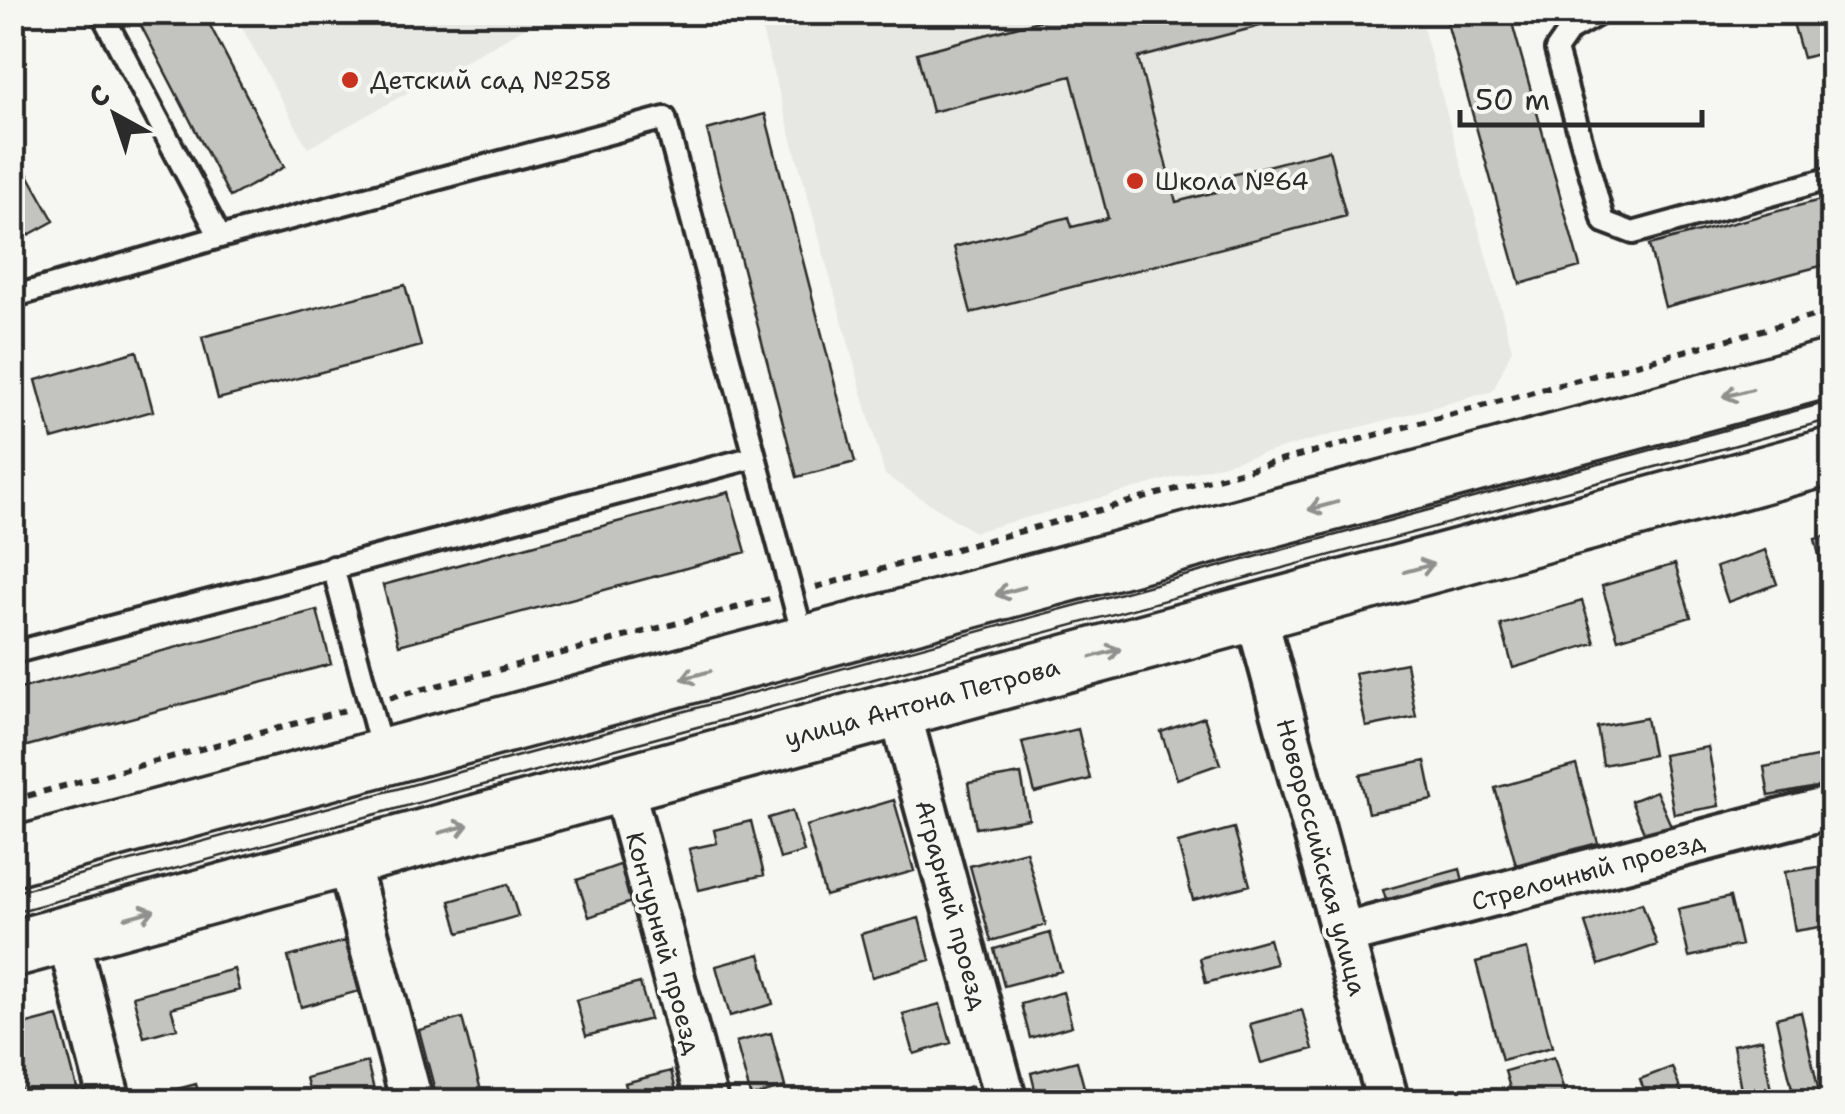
<svg xmlns="http://www.w3.org/2000/svg" width="1845" height="1114" font-family="'Shantell Sans',sans-serif">
  <rect width="100%" height="100%" fill="#f6f6f2"/>
  <filter id="ink" filterUnits="userSpaceOnUse"><feTurbulence type="fractalNoise" baseFrequency=".01" numOctaves="2"/><feDisplacementMap in="SourceGraphic" scale="20" xChannelSelector="R" yChannelSelector="G"/><feConvolveMatrix kernelMatrix="1 2 1 2 8 2 1 2 1" color-interpolation-filters="sRGB"/></filter>
  <g filter="url(#ink)">
    <path fill="#e7e7e3" d="M234,13H551L308,148Z
      M757,13H1419L1512,349L1493,391L974,532L885,475Z"/>
    <path fill="#c3c3c0" stroke="#2b2b2b" stroke-width="2.5" d="M134,12H203L284,167L230,197Z
      M1072,12H1277L1279,21L1138,58L1176,202L1219,191L1216,179L1329,150L1346,216L971,313L954,247L1069,217L1072,227L1108,218L1071,76L932,112L917,53Z
      M1444,12H1509L1580,267L1520,284Z
      M1790,12H1832V50L1803,58Z
      M765,114L855,462L797,477L707,130Z
      M12,146L54,221L12,244Z
      M1832,197V263L1665,307L1649,245Z
      M405,285L421,346L218,399L202,337Z
      M137,351L153,411L52,439L36,380Z
      M729,492L746,552L399,645L383,585Z
      M1832,534V582L1826,584L1815,539Z
      M1765,550L1777,584L1728,602L1716,567Z
      M1675,564L1691,617L1618,639L1602,586Z
      M1582,601L1595,643L1513,668L1501,625Z
      M317,610L331,664L12,750V691Z
      M1406,663L1416,717L1366,727L1355,673Z
      M1204,717L1220,764L1177,779L1161,732Z
      M1646,718L1653,755L1603,765L1597,727Z
      M1078,729L1090,779L1035,793L1022,742Z
      M1708,747L1719,806L1674,814L1663,755Z
      M1832,754V784L1769,796L1764,767Z
      M1425,761L1433,800L1368,813L1360,775Z
      M1576,765L1598,843L1516,865L1495,788Z
      M1021,774L1029,819L976,828L968,783Z
      M1656,791L1672,828L1647,839L1631,801Z
      M894,800L914,871L825,896L806,826Z
      M792,811L804,852L780,859L768,818Z
      M751,821L764,875L699,890L689,849L717,843L714,830Z
      M1234,828L1250,885L1193,900L1178,843Z
      M1026,851L1046,925L991,941L970,866Z
      M622,864L634,901L589,917L577,880Z
      M1832,865V925L1795,931L1785,872Z
      M1460,869L1465,889L1389,910L1383,890Z
      M508,884L518,916L459,933L450,901Z
      M1730,897L1741,945L1689,957L1678,909Z
      M1642,903L1657,945L1599,965L1585,923Z
      M919,918L930,960L872,977L861,934Z
      M1050,933L1061,971L1004,986L994,949Z
      M1269,939L1276,964L1206,983L1200,958Z
      M345,941L359,991L301,1007L288,957Z
      M1527,949L1552,1047L1502,1060L1476,962Z
      M760,954L773,1004L730,1016L716,966Z
      M234,969L239,990L171,1008L177,1028L144,1037L133,996Z
      M640,983L650,1019L586,1036L576,1000Z
      M1063,992L1072,1026L1030,1038L1021,1004Z
      M940,1004L951,1043L914,1054L903,1014Z
      M1302,1010L1313,1049L1261,1063L1250,1024Z
      M1801,1012L1821,1101L1818,1102H1795L1776,1018Z
      M58,1016L78,1092L44,1102H25L12,1063V1028Z
      M462,1018L484,1102H438L419,1030Z
      M771,1033L785,1087L751,1097L736,1042Z
      M1762,1039L1773,1102H1743L1733,1045Z
      M1554,1057L1567,1102H1514L1505,1071Z
      M1077,1061L1088,1102H1038L1031,1073Z
      M367,1062L377,1102H313L306,1078Z
      M1672,1067L1685,1102H1648L1640,1079Z
      M671,1071L679,1102H630L625,1083Z
      M196,1084L201,1102H157L155,1095Z
      M972,1086L976,1102H919V1100Z"/>
    <g fill="none" stroke-linecap="round" stroke-linejoin="round">
      <defs>
        <path id="service" d="M101,12L220,237
          M1602,12L1570,30L1556,50L1604,222L1633,233L1832,178
          M12,297L220,237L665,118L805,644
          M333,567L383,755
          M12,653L755,457"/>
        <path id="minor" d="M1255,612L1388,1102
          M899,709L1006,1102
          M622,783L707,1102
          M347,858L412,1102
          M67,934L110,1102
          M1344,934L1832,807"/>
        <path id="secondary" d="M12,857L1832,368
          M12,949L1832,456"/>
      </defs>
      <use href="#service" stroke="#2b2b2b" stroke-width="28"/>
      <use href="#minor" stroke="#2b2b2b" stroke-width="48"/>
      <use href="#secondary" stroke="#2b2b2b" stroke-width="62"/>
      <path stroke="#2b2b2b" stroke-width="6" stroke-dasharray="8 8" stroke-linecap="butt" d="M816,587L1832,311
        M390,698L770,599
        M12,800L349,709"/>
      <use href="#service" stroke="#f6f6f2" stroke-width="20"/>
      <use href="#minor" stroke="#f6f6f2" stroke-width="40"/>
      <use href="#secondary" stroke="#f6f6f2" stroke-width="55"/>
      <path stroke="#2b2b2b" stroke-width="2.5" d="M12,893L1832,401
        M12,913L1832,419"/>
    </g>
    <defs><path id="oneway-shaft" d="M-6 0H5M1.5-3L5.5 0L1.5 3" fill="none" stroke-width="1.6" stroke-linecap="round" stroke-linejoin="round" transform="scale(2.5)"/></defs>
    <g stroke="#90908e">
      <use href="#oneway-shaft" transform="translate(1738 393) rotate(165)"/>
      <use href="#oneway-shaft" transform="translate(1323 506) rotate(165)"/>
      <use href="#oneway-shaft" transform="translate(1419 568) rotate(-15)"/>
      <use href="#oneway-shaft" transform="translate(1010 591) rotate(165)"/>
      <use href="#oneway-shaft" transform="translate(1106 653) rotate(-15)"/>
      <use href="#oneway-shaft" transform="translate(696 675) rotate(165)"/>
      <use href="#oneway-shaft" transform="translate(454 829) rotate(-15)"/>
      <use href="#oneway-shaft" transform="translate(140 914) rotate(-15)"/>
    </g>
  </g>
  <g fill="#c8321e" stroke="#f6f6f2" stroke-width="4">
    <circle cx="350" cy="80" r="10"/>
    <circle cx="1135" cy="181" r="10"/>
  </g>
  <g text-anchor="middle" dominant-baseline="central" stroke-width="8" stroke-linejoin="round" paint-order="stroke">
    <g font-size="25" fill="#2b2b2b" stroke="#f6f6f2" text-anchor="start">
      <text x="370" y="80">Детский сад №258</text>
      <text x="1155" y="181">Школа №64</text>
    </g>
    <g font-size="25" fill="#2b2b2b" stroke="#f6f6f2">
      <text transform="translate(922 702) rotate(-15)">улица Антона Петрова</text>
      <text transform="translate(1322 857) rotate(75)">Новороссийская улица</text>
      <text transform="translate(1588 871) rotate(-15)">Стрелочный проезд</text>
      <text transform="translate(952 905) rotate(75)">Аграрный проезд</text>
      <text transform="translate(664 943) rotate(75)">Контурный проезд</text>
    </g>
  </g>
  <rect width="1845" height="1114" fill="none" stroke="#f6f6f2" stroke-width="50"/>
  <rect x="25" y="25" width="1795" height="1064" fill="none" stroke="#2b2b2b" stroke-width="4" filter="url(#ink)"/>
  <g transform="translate(115 115) rotate(320)" stroke="#f6f6f2" stroke-width="8" paint-order="stroke">
  <path d="M0-8L18 38L0 25L-18 38Z" fill="#2b2b2b"/>
  <text y="-15" font-size="28" font-weight="bold" text-anchor="middle" fill="#2b2b2b">С</text>
  </g>
  <path d="M1460 110v15h242v-15" fill="none" stroke="#2b2b2b" stroke-width="5"/>
  <text x="1475" y="110" font-size="30" fill="#2b2b2b" stroke="#f6f6f2" stroke-width="8" paint-order="stroke">50 m</text>
</svg>
